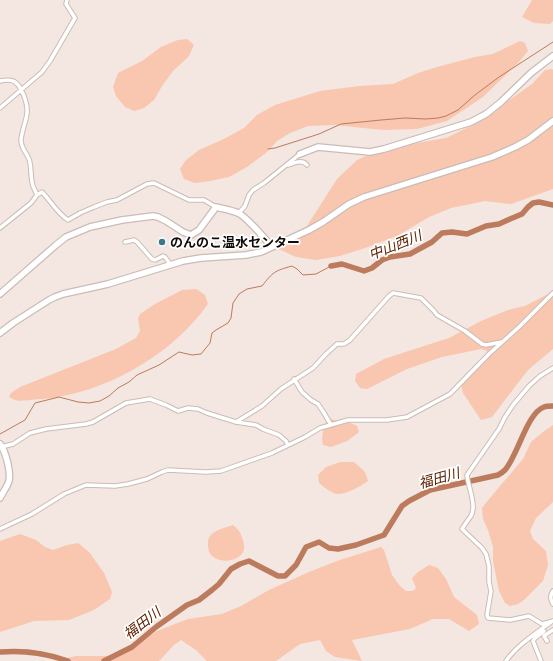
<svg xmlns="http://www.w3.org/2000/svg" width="553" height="661" font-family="Lora,'Noto Sans JP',serif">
  <rect width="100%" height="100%" fill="#f4e6e0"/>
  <path fill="#f9c6af" d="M532,0H553V21L550,24L534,23L522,17Z
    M187,39L194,45L189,56L173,71L162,86L154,100L144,108L134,111L125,107L116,96L113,87L118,73L142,61L161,47L178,40Z
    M520,41L525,43L528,51L518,63L483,97L447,121L417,129L383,130L335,125L308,126L290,133L277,141L267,152L247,167L229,177L210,181L195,183L184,179L180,169L186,160L199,150L224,139L244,128L257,115L275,105L320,91L360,86L393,84L418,73L437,67L475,57L493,54Z
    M552,69L553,70V189L511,204L485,201L451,208L429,217L397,236L365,248L340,256L316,260L296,257L281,250L274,248L273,243L276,240L285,238L305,229L337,179L357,160L381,149L446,138L477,123L532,84L545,70Z
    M196,289L205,295L208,304C172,355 104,394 42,399C35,399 21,402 15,400C13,399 11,398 9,397L11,393L20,387L116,349L136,338L140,331L138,319L140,314L155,304L182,290Z
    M553,290V349L528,370L492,417L481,420L463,393L461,384L485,358L487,351L481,349L442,357L407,369L367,389L360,388L355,381L356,374L384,359L449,338L481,321L508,310L525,306L550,293Z
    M331,419C340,422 349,421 357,426L359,432L347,441L331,447L323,445C321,437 323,430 326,422Z
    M553,425V502L536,518L530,531L533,539L546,551L548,565L543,581L524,600L518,604L510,606L505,603L499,591L493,561V547L488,530L483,519L482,508L490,498L523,459L531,442L543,432Z
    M340,462H354L365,472L368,481C361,486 347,494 338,494C332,494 324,487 319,483L318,475L326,467Z
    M233,525C235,527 238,529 239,531C242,536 246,546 243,552C237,563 215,564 209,552C209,551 208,547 208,546C206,531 222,529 233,525Z
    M20,534L36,540L45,547L53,550L67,545L78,543L89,552L104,573L112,592L110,599L94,610L69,620L34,621L0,632V541Z
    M381,547L384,550L392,575L400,586L406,591H413L416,588L412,578L418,572L429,565L438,568L446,579L454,597L477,615L479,624L469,631L449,619H433L410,629L352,640L362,661L335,657L326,651L320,640L300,644L276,661H206V660L196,650L181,640L174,645L159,661H54L76,656H108L129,647L157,631L188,619L222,614L241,606L269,590L309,572L337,561Z"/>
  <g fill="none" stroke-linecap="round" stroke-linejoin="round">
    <path stroke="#bc7b5d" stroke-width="1" d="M268,149L275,148L319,134L341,124L381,120L405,118L426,119L438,118L446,116L458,110L475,95L499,77L553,42
      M0,434L25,420L35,403L59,397L78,402L89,403L100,401L109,396L118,388L129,382L137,375L159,365L179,352L192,355L201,354L210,343L212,333L216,330L228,323L231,318L233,303L239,294L247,289L262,286C273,272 274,271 292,266L297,269L303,275L316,274L331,266"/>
    <path stroke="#bc7b5d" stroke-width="5.5" d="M331,266L342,264L364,271L372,268L382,260L390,257L410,254L432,242L442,233L452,232L467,234L486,226L499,224L510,219L522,214L528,207L533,203L539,202L553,205
      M0,652C23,650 46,653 68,661
      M104,661L132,647L156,627L187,605L199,600L212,590L219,584L231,569L240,564L249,561L278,576H285L296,565L306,547L319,542L329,548L338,549L356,545L384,535L402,506L409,501L430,490L498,475C500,474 503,472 505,470C518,455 527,413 544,407C546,406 550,406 553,406"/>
    <defs>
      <path id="street" d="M0,81C5,80 11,79 15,82C22,87 28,104 27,113C26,122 22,130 21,140C21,148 26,152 29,159C32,168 30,177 33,186C34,189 36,192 37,195
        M0,108L42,72L50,61L75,18L66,4L67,0
        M288,165C295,163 302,159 307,165
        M239,213L245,206L249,195L253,190L264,183L300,154
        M0,228L31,203L37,195L42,192C51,201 57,213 68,220L80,213L94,207L107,202L117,200L147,184L154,183L189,200H204L216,207
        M125,242L134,240L137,242L152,259L155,260L163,256L165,257L170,264
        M553,368L540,376L529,386L513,405L505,417L499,429L467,475C468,487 477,505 471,516C468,520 465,524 462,529L482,548L486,554L489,566V582L491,591L487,615L488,618L510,620L529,616L542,624L553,621
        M294,379L302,392L311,400L318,404L324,413L331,425
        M236,422L262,406L281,389L313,368L326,354L337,344H344L350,340L389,296L393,293L421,298L434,311L437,315L465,331L482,344L486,345L502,342
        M1,447L13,444L30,433L46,429L86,424L93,422L126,403L150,399L166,405L178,411L188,408L198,409L207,413L236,422L256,425L263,429L279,435L286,441L288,445
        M0,529L32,514L64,494L81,487L86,485L115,486L128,484L147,479L162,472L168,470L206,472L221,471L272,453L305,437L320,428L348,420H387L407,417L450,394L489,354L519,327L553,293
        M553,591C550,596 550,599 553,604
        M547,641L544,636L553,630
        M506,661C517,645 535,634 551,622
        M541,661L533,641L535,638L544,631"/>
      <path id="secondary" d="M300,154L318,147L370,152L384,149L471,122L486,114L501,102L531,73L553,56
        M0,294L56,245L66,237L90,227L122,220L153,216L158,217L166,221L183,232L191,235L199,230L216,207C224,209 231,210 238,213C247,217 265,239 272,247
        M0,333L13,323L49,300L55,297L63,294L108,284L183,261L201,258L246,255L261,252L272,247L309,230L323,222L349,204L364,197L492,157L515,147L528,140L553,121
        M0,444C6,452 11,472 9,481C7,487 3,492 0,498"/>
    </defs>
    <use href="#street" stroke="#cabcb6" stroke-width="5.5"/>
    <use href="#secondary" stroke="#cabcb6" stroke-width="8"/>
    <use href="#street" stroke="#fff" stroke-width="3.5"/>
    <use href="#secondary" stroke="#fff" stroke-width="5.5"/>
  </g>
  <circle fill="#3b788f" stroke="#fff" stroke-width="1.5" cx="162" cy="242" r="4"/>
  <g text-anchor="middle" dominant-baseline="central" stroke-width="3.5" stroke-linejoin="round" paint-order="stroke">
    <g font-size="13" font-weight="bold" fill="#100b09" stroke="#fff" text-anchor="start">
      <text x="170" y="242">のんのこ温水センター</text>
    </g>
    <g font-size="14" font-style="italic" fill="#5e2200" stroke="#fff">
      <text transform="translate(395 245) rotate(-22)">中山西川</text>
      <text transform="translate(439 478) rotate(-16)">福田川</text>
      <text transform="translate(142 623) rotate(-37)">福田川</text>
    </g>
  </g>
</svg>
